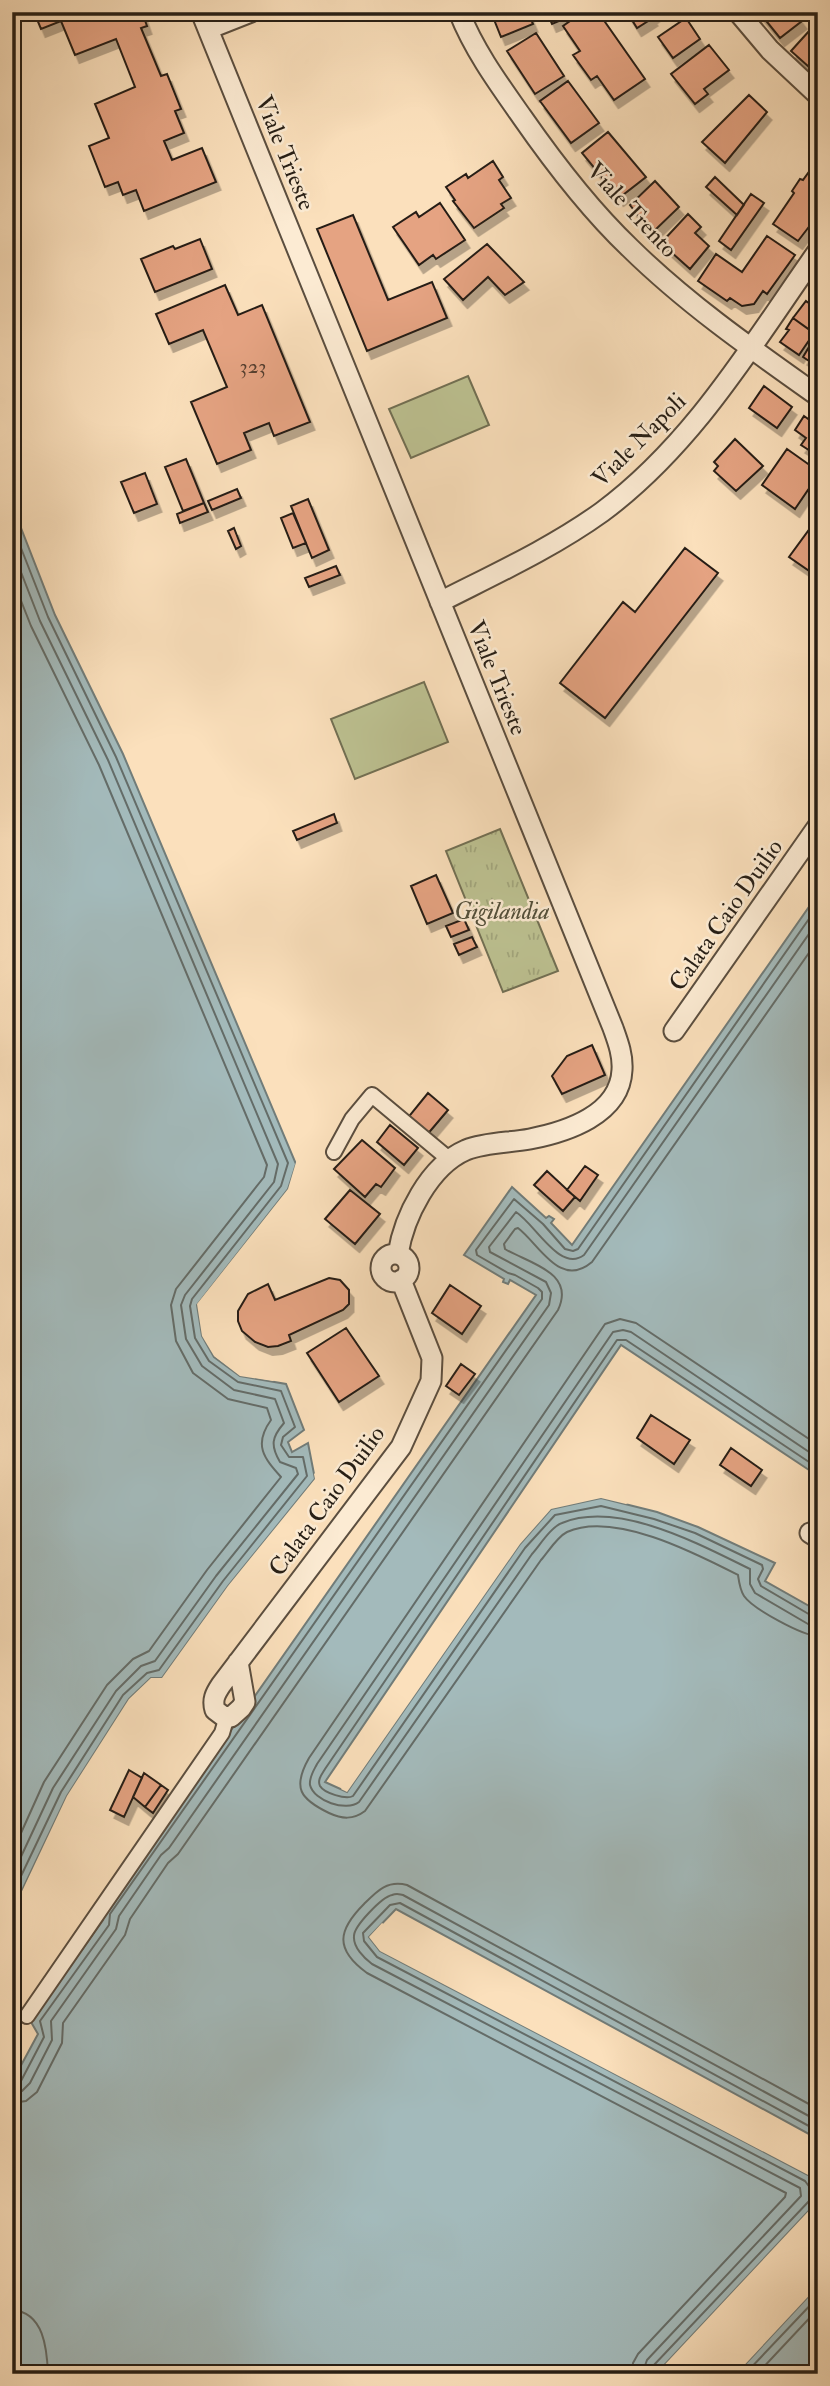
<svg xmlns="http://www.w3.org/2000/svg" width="830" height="2386" font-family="'IM FELL Double Pica',serif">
  <defs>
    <pattern id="park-tufts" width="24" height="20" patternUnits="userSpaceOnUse" patternTransform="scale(1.75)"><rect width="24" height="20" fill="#bdc292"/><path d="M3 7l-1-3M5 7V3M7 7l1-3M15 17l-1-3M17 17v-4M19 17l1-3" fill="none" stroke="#a2a67d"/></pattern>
    <filter id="shadow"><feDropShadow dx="4.5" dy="8" stdDeviation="0" flood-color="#0004"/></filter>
  </defs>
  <rect width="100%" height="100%" fill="#fbe0bc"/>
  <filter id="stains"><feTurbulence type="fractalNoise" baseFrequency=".00286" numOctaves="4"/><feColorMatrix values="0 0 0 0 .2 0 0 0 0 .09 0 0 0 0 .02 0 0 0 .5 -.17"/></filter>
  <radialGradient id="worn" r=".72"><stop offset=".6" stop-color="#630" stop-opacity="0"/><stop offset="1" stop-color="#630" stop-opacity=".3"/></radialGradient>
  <path fill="#bdc292" stroke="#727054" stroke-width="2" d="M468,376L489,425L411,458L389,409Z
    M424,682L448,742L355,779L331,719Z"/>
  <path fill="url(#park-tufts)" stroke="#727054" stroke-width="2" d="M500,829L558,971L503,992L446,851Z"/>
  <path fill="#a3babb" stroke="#717c79" stroke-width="2" d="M12,505L55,615L123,754L296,1164L288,1189L197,1305L202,1336L214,1357L240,1376L286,1384L304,1430L288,1442L292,1452L308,1443L315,1479L228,1586L162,1678H151L129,1699L67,1796L17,1901L20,1922L12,1936Z
    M818,894V1476L621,1345L325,1782L347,1792L520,1544L551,1509L601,1498L657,1512L698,1527L775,1563L765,1581L818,1611V2139L396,1909L369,1937L380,1951L812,2177L818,2191V2201L656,2374H22L12,2319V2082L38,2034L31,2022L103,1920L100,1917L536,1295L510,1280L508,1284L503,1282L504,1279L464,1255L512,1187L546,1218L549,1216L554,1219L551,1223L572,1245Z
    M818,2286V2374H736Z"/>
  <path fill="#fbe0bc" d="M297,1159L299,1165L291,1191L201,1305L205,1335L216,1354L242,1372L276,1379L273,1381L240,1376L214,1356L202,1336L197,1304L288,1189Z
    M317,1471L318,1481L231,1588L165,1680L152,1681L132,1701L70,1797L21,1902L24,1922L12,1940L20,1922L17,1902L67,1796L129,1699L151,1678H162L228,1586L315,1479L314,1474Z
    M601,1495L630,1502L626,1504L601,1498L551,1509L520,1544L347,1792L341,1789L343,1786L346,1788L517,1541L549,1506Z
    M382,1923L385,1925L373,1937L382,1948L814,2174L818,2181V2191L812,2177L380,1951L369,1937Z
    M818,2201V2206L661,2374H656Z
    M818,2283V2286L736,2374H732Z"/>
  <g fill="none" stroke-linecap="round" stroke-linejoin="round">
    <path stroke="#646c68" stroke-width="2" d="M12,525L48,617L116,757L288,1163L281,1186L192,1299L190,1306L195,1338L209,1361L238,1382L281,1391L295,1427L283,1437L281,1445L289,1457H303L307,1476L223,1581L159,1670L147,1673L123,1695L61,1792L12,1895
      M12,549L40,621L108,760L278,1164L274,1182L185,1295L181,1305L186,1339L202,1366L234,1390L275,1399L284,1423C272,1437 270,1445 280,1462L296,1468L298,1474L216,1576L155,1661L141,1666L116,1691L53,1788L12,1876
      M12,578L31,626L99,765L267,1165L264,1177L176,1289L171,1305L176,1341L193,1373L228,1399L267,1408L271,1420C253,1445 264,1458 281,1477L207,1570L149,1651L133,1659L107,1685L44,1782L12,1853
      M818,1445L636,1323L620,1319L605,1324L309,1758C292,1788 300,1799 329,1813C342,1819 353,1820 365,1811L541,1560C548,1552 557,1537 567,1532C614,1511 695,1553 738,1575C739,1582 740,1590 744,1596C753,1609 803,1636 818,1636
      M818,1458L631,1332L623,1330L613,1332L317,1764C314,1770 309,1777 310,1785C314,1801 346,1812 359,1802L532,1554C540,1545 551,1527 562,1523C618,1500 699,1544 750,1569V1584L755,1593L808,1624L818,1626
      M818,1468L626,1340H617L325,1769C322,1774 317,1780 320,1786C324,1793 346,1800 353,1796L525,1548L555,1515L601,1506L654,1519L695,1533L762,1565L763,1569L758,1579L761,1586L812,1616L818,1617
      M12,2084L21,2081L44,2037L40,2021L109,1925L110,1914L542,1299V1292L538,1288L515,1275L508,1273L477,1255L476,1250L514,1199L543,1224L565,1249L573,1251L578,1249L818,906
      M12,2093L22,2091L30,2083L52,2040L51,2021L116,1929L119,1916L161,1855L169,1848L549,1305L551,1293L546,1282L490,1252L489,1247L516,1212C536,1225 560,1273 584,1255L818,921
      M12,2103L26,2101L37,2092L62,2043L63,2023L125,1935L130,1919L168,1863L178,1854L558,1310C576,1272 528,1263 505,1249L504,1244L515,1229L518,1228C540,1245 560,1289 592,1262L818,940
      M818,2131L400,1903L390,1905L363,1933L364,1941L377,1957L805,2181L811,2189L818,2190
      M12,2310C44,2312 47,2349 48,2374
      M632,2374L633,2363L638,2354L785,2197L786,2193L367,1973C334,1949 338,1930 364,1904C377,1891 387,1880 407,1885L818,2109
      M642,2374L647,2360L801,2196L800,2188L372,1964C364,1958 353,1947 354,1936C354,1926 382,1897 392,1895C397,1893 398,1894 403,1895L818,2121
      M651,2374L653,2366L810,2200L818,2197
      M745,2374L818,2297
      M757,2374L818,2309"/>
  </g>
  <path fill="#e5a382" stroke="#261e15" stroke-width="2" filter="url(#shadow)" d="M34,12H142L147,26L141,28L161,76L167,74L181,109L175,111L184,133L164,141L172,160L202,148L216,182L144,211L136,190L123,195L118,182L105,187L89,146L109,138L95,104L135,87L116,39L75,55L61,21L41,29Z
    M491,12H528L533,24L501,37Z
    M547,12H580L552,24Z
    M583,12H598L645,79L614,100L597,76L591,80L573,55L580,51L563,26Z
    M627,12H657L652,16L653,18L637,28Z
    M759,12H795L802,21L780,38Z
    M686,18L700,39L673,58L658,37Z
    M810,30L818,37V75L791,51Z
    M536,33L564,76L535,94L507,51Z
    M709,45L729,70L704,89L708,94L695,104L671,74Z
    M568,81L599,123L571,143L540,101Z
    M749,95L767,112L725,163L702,142Z
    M608,132L646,177L619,198L582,153Z
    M818,159V215L798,241L773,224L794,193L792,191L800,179L803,180Z
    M493,161L503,177L499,180L511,198L501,204L504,208L474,228L453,201L455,200L446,187L466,174L468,178Z
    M715,177L744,205L737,215L706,187Z
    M655,181L679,207L652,233L630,205Z
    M751,194L764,203L731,250L719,241Z
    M440,203L465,240L436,259L433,255L419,265L393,227L416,212L419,217Z
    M688,214L701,227L695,233L709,246L690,269L661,243Z
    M353,215L388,300L432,282L447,318L367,351L317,229Z
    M767,236L795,255L767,294L763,291L754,304L742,306L730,298L727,301L698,281L716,254L742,272Z
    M200,239L212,269L155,292L141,259L173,246L175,249Z
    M487,244L524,282L505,295L488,277L463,300L444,279Z
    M225,285L238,315L262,305L310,422L274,436L269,423L244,433L251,450L217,464L191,402L227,387L203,330L169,344L156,314Z
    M806,301L818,310V336L793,318Z
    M793,318L814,333L799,355L780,342L789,330L786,329Z
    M809,347L818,353V367L803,357Z
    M764,386L792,407L777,428L749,408Z
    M804,416L818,426V456L801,445L806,438L795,430Z
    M735,439L763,466L736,491L714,471L718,466L714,462Z
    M787,449L818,471V482L811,492L808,490L795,509L762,485Z
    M186,459L204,503L183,511L165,467Z
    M145,473L157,504L134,513L121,482Z
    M237,489L241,498L212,510L208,501Z
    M308,499L329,550L312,558L291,506Z
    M204,503L208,512L180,523L177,514Z
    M293,513L306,543L293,548L281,518Z
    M811,527L818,532V577L789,557Z
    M234,528L241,546L236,549L228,531Z
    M685,548L718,573L605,718L560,683L623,602L635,612Z
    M336,566L340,575L309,587L305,578Z
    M334,814L337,823L297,840L293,831Z
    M436,875L453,913L427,924L411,886Z
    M464,919L469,930L451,937L446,926Z
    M472,937L477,947L459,955L454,944Z
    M592,1045L605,1075L562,1094L552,1076L567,1056Z
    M428,1093L448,1110L426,1136L406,1120Z
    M390,1125L418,1148L404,1165L377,1142Z
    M362,1140L395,1168L381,1187L376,1184L365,1197L334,1169Z
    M585,1166L598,1175L580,1201L567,1190Z
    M547,1171L575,1197L563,1211L534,1185Z
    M350,1190L380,1214L355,1244L325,1219Z
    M329,1278L340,1280L349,1290V1304L343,1310L289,1335L291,1341L278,1346L268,1347L255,1342L242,1331L238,1321V1311L248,1294L268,1284L275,1300Z
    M450,1285L481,1306L462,1334L432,1313Z
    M346,1328L379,1376L339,1402L307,1353Z
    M461,1364L475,1374L459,1395L446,1386Z
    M651,1415L690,1440L674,1464L637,1438Z
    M731,1448L762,1470L751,1486L720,1465Z
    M129,1770L142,1778L124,1817L110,1810Z
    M144,1773L161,1785L145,1807L133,1797Z
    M161,1785L168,1790L153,1813L145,1807Z"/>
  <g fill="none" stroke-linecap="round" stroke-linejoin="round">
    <defs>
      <path id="pedestrian" d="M334,1152L352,1119L372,1095L450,1160
        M27,2016L222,1733L227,1716"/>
      <path id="minor" d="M201,12L613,1028C618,1042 623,1055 622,1070C620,1115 566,1132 530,1139C509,1143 486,1142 466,1150C429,1166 404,1217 398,1254
        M459,12C474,50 498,83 522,117C554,163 589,209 630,248C687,304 753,350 818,396
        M738,12L770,50L818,95
        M208,29L251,12
        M440,602C495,574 552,548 602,512C694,444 753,343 818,251
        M674,1031L818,826
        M381 1268a14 14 0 1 1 28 0a14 14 0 1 1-28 0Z
        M810,1533L818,1538
        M238,1662L245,1702L241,1708L231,1717L223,1716L215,1710C212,1700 215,1694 221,1685L401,1447L431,1381L432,1358L401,1280"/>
    </defs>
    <use href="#pedestrian" stroke="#5b4e3f" stroke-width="18"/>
    <use href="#minor" stroke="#5b4e3f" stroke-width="23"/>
    <use href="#pedestrian" stroke="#fcebd3" stroke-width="14"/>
    <use href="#minor" stroke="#fcebd3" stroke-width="19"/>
  </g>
  <g text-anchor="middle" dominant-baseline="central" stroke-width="5" stroke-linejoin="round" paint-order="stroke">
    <g font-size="21" fill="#563f30">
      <text x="253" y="366">323</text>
    </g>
    <g font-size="24" fill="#261e15" stroke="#fcebd3">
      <text transform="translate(285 153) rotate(68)">Viale Trieste</text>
      <text transform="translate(632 210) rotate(47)">Viale Trento</text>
      <text transform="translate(639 440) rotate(-45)">Viale Napoli</text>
      <text transform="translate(497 678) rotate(68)">Viale Trieste</text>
      <text transform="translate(726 915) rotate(-55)">Calata Caio Duilio</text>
      <text transform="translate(327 1501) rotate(-54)">Calata Caio Duilio</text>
    </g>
    <g font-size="24" font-style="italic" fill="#534f3a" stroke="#fcebd3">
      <text x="502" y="911">Gigilandia</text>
    </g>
  </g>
  <rect width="830" height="2386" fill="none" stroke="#fbe0bc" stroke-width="42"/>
  <rect x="14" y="14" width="802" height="2358" fill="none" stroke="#261e15" stroke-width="3.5"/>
  <rect x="21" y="21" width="788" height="2344" fill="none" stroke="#261e15" stroke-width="2"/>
  <rect width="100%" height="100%" filter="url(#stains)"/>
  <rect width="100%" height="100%" fill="url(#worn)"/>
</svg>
